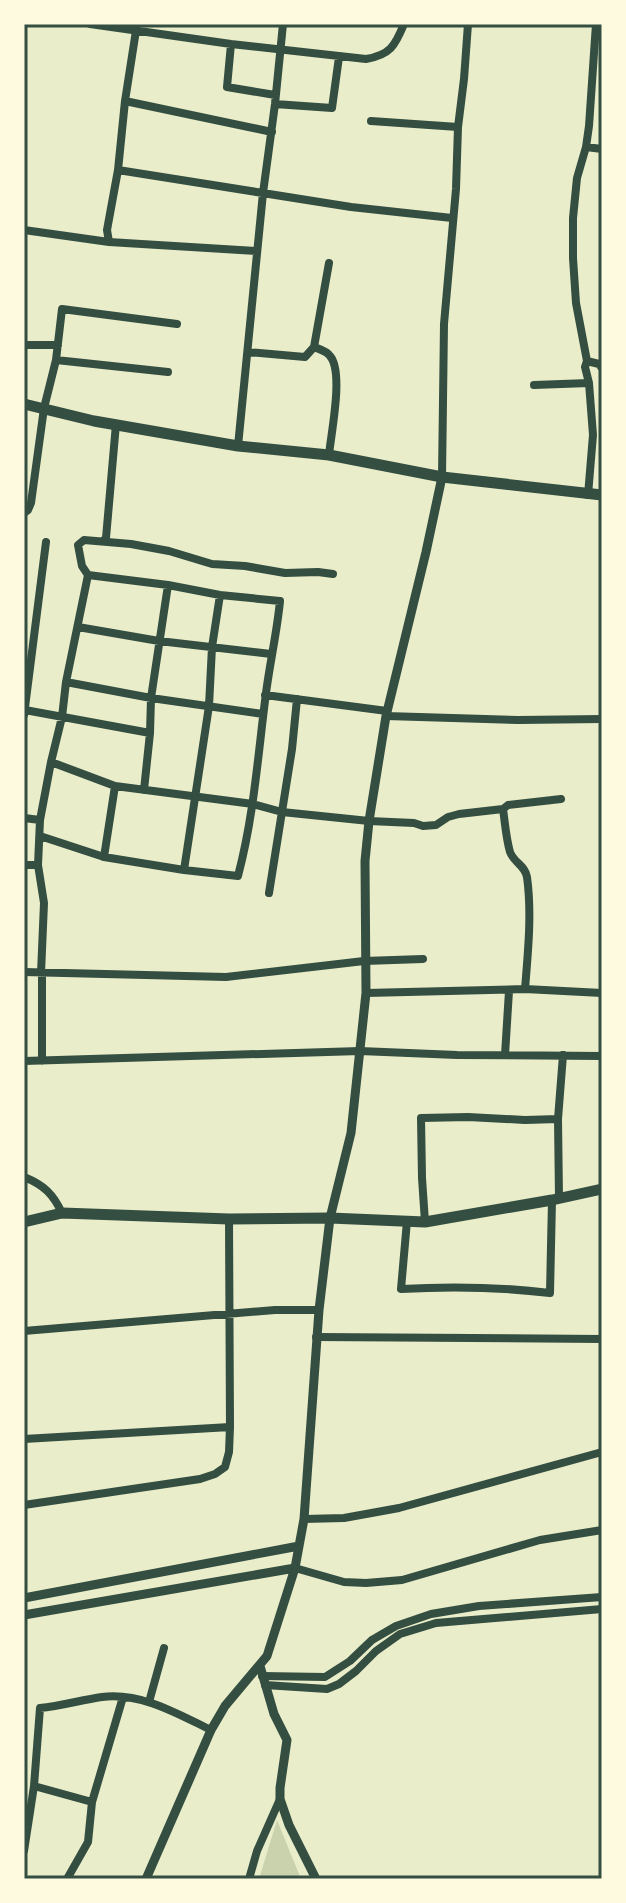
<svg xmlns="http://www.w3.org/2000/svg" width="626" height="1903" font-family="'Noto Serif',serif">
  <rect width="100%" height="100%" fill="#e9edc9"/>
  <path fill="#cad2ad" d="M277,1820L301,1879H259Z"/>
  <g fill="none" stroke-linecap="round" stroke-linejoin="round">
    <path stroke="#344e41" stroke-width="8" d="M90,24L231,44L366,59C390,55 395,46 404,24
      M231,44L227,87L275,95
      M125,101L272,132
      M275,104L332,108L339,57
      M371,121L458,127
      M586,147L602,149
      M118,170L351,207L452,218
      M24,230L109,242L257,251
      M109,242L107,230L118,170L125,101L137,24
      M24,345H58
      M314,347C319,349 327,351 330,356C344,372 331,433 329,455
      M248,352L305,357L314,347L329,263
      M56,360L168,372
      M587,361L599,364L602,368
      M534,385L589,383
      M238,446L263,193L275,104L283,24
      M442,477L444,324L456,189L458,127L464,79L468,24
      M588,495L593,435L589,383L585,367L587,361L576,303L573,258V218L577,178L586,147L589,126L596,24
      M24,513L28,510L31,503L44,408L56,360L62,309L177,324
      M103,541L106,538L116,424
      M78,627L159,641L271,654
      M66,682L151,698L263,714
      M265,695L387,711
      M25,710L150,733
      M24,715L46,542
      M386,716L518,720L602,719
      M51,762L115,786L253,804L282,812L369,821L414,823L423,826L436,825L448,817L459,814L503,809
      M144,790L150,733L151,698L168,585
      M24,818L40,820
      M40,836L104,857L184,870L238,876C254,816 258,754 266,693C270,662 277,632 280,601L220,595L168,585L88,575
      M104,857L115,786
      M24,865H38
      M184,870L209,706L212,647L220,595
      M269,893L292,749L297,699
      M24,972L226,977L364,961L423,959
      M42,972V1061
      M41,973L44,903L38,865L40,820L51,762L62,717L66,682L88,575L82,566L78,545L84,540L131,544L169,551L212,564L245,566L285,573L318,572L333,574
      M525,989C528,952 532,913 527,877C525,865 514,863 510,852C506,838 505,823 503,809L508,805L561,799
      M366,993L525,989L602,993
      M505,1055L509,991
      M24,1061L360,1051L457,1055L602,1056
      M24,1177C44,1185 53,1194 62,1213
      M559,1198L558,1119L563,1055
      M407,1221L401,1289C452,1286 500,1287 550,1293L552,1200
      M425,1222L422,1178L421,1118L468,1117L525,1120L558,1119
      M24,1331L275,1310H319
      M316,1337L602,1339
      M24,1439L230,1427
      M24,1505L200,1479L215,1474L225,1467L229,1452L230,1427L229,1219
      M304,1519L344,1518L399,1508L602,1452
      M295,1568L344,1582L366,1583L402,1580L540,1540L602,1530
      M262,1676L325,1677L350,1661L372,1640L396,1626L431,1614L479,1606L602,1597
      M265,1685L327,1689L339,1684L356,1671L376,1651L400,1634L436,1623L602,1609
      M149,1702L164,1648
      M34,1786L92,1802
      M24,1851L34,1786L40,1708C61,1706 81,1700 102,1697C141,1692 178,1714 211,1730
      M67,1879L88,1842L92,1802L123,1697
      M249,1879L257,1851L280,1799"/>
    <path stroke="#344e41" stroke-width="9" d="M24,1598L299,1546
      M24,1615L295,1568
      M260,1666L274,1714L287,1740L280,1788V1799L289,1825L316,1879
      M146,1879L211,1730L225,1706L267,1656L295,1568L304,1519L319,1310L330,1218L351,1133L366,993L365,861L369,821L386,716L426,552L442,477"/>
    <path stroke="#344e41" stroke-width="11" d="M24,404L94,421L238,446L329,455L442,477L602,495
      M24,1222L62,1213L229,1219L330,1218L425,1222L552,1200L602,1189"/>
  </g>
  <rect width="626" height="1903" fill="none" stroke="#fefae0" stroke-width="52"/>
  <rect x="26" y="26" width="574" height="1851" fill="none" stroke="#344e41" stroke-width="3"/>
</svg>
